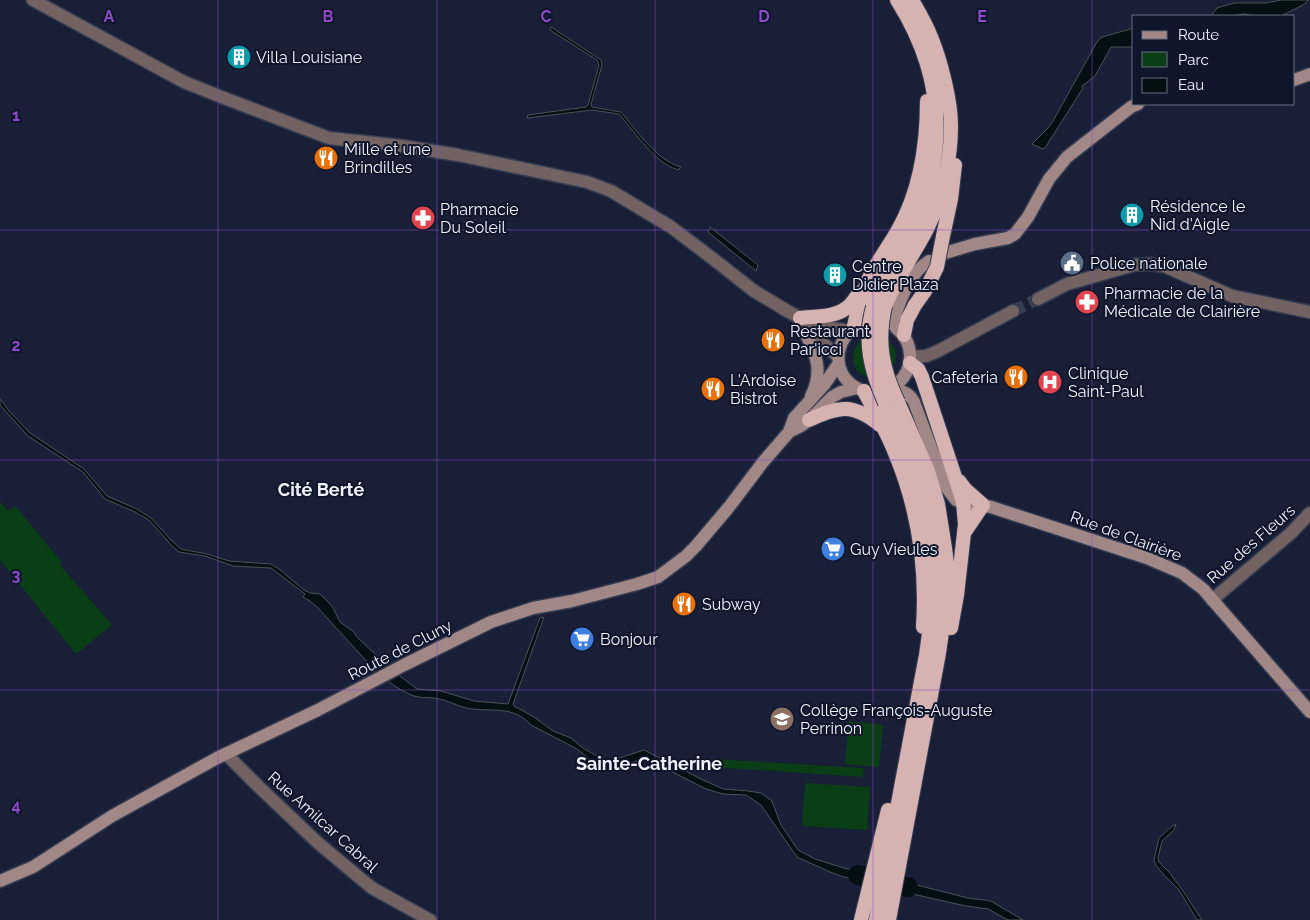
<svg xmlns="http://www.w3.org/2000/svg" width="1310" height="920" font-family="Raleway,sans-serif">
  <rect width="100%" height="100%" fill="#181f36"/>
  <path fill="#0a3e16" d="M865,337L886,338C919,368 859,396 853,360C852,350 857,343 865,337Z
    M0,502L8,511L15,506L61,561L60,565L112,625L76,654L0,560Z
    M849,721L883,725L879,767L845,764Z
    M697,758L864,768L863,777L696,766Z
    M805,783L870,787L867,830L802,826Z"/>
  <path fill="#030f13" stroke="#4a5359" d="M1281,0H1308L1305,4L1281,16H1255L1244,14L1230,16H1211L1217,8L1234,3H1266Z
    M551,27L601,60L602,65L591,104L592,107L621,112C637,131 656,160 681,167L678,170C676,169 673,168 671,167C653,159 632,129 619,114L592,110L527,118L528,115L586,107L588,105L599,65L597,60L550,30Z
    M1134,28V47H1111L1095,76L1082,86L1083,88L1045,148L1043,149L1032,144L1048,128L1053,121L1097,42L1102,37Z
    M710,227L758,265L756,271L708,232Z
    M0,399L10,412L30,433L84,469L107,496L137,509L151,518L171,540L181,549L186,550L207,554L229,561L271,564L279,569L304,590L310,593L320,594L332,606L340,622L354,632L356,636L377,656L380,661L417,689L441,691L474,701L508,704L540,618L544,617L513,704L514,706L534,717L553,731L571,738L583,748L602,759L610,761L644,750L701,779L723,789L748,791L761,793L772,801L781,825L798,850L815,859L844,868L859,871L858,880L844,877L830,872L797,857L761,805L746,795L723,794L706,789L645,758L625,765L610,766L592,761L577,749L531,725C512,704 491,713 466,708C455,705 445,699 433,698C427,697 420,698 414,696C397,690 383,677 369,666L370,665L318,608L310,601L303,597L305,594L271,568L233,566L205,556L179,552L173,547L149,520L135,512L105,499L83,472L28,436L0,405Z
    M1176,824L1174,830L1162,841L1158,858L1159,862L1169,872L1181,888L1202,920H1197L1179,890L1164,875L1155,864L1154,860L1159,838L1171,827Z
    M909,883L968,898L991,901L1023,920H1008L988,909L966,906L908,893Z"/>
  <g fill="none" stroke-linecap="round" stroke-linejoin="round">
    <path stroke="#030f13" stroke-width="20" d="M858,875L867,877
      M906,887H908"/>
    <path stroke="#383f54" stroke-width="12" stroke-dasharray="12 6" stroke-linecap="butt" d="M1013,311L1038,299"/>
    <defs>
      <path id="tertiary" d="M33,0L184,82L224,98L329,138L402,146L458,155L587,182L611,191L671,227L712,258L754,291L789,312L814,325L849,331
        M1038,299L1067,284L1134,265L1150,264L1164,266L1232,296L1310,312
        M803,330L805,333L825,345L838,357
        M911,357L926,356L938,351L1013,311
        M1212,600L1291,533L1310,513
        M226,754L258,786L317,842L354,873L372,888L430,920"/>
      <path id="secondary" d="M1294,80L1310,74
        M945,253L975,244L1008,238L1015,234L1028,217L1049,179L1067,157L1131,107L1138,104
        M892,324C900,302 908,274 929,261
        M896,328C914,342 915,369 897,384
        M805,333C817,354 823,373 811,396
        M861,390C829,377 833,337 861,323
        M899,390C907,393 910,395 914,402L946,487L956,500L963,502L991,507L1147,558L1182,573L1203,589L1310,712
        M789,432L794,418L824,385L839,363
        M0,881L33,867L112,816L217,758L318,710L404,665L491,622L533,608L572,601L637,584L658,577L686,556L696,546L729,507L763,462L789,432L801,426L809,420L832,397L841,392L857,388"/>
      <path id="trunk" d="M943,236L951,199L955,165
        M885,306C896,279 913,256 927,229C942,199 951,161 951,126C951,101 941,61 931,37C926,24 919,12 912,0
        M873,307C874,303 875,297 877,293C887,268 905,247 916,222C949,145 942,71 897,0
        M800,318C816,316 836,318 849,306C853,302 856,297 859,293
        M854,326C858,308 863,289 872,272C880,258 890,244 898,230C920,191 927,146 927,101
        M904,335L907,320L915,305
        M910,363L918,369L922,377L955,477L963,502L965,524L957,595L951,628
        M864,391C875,412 887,432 895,453C918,508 927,567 923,627
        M809,420C839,406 853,403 880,425
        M959,481L965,489L983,505L964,533
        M861,920L888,810
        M876,920L926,655L934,598V564L929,515L919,482L885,403
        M889,920L939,653L944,618L947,564L945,548L938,504L928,471L898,402"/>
    </defs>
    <use href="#tertiary" stroke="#363d52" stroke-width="15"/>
    <use href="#secondary" stroke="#363d52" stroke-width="15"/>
    <use href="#trunk" stroke="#363d52" stroke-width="16"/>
    <use href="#tertiary" stroke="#726262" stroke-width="12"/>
    <use href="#secondary" stroke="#a18887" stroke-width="12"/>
    <use href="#trunk" stroke="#d6b2b1" stroke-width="14"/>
    <defs>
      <path id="trunk-bridge" d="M915,305L925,291L937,267L943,236
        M885,306C877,342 882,369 898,402
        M873,307C863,342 871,371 885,403"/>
    </defs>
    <use href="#trunk-bridge" stroke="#363d52" stroke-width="16" stroke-linecap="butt"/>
    <use href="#trunk-bridge" stroke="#d6b2b1" stroke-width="14"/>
  </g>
  <path fill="none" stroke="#8d4ac8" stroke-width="1" stroke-opacity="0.55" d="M218,0V920M437,0V920M655,0V920M873,0V920M1092,0V920M0,230H1310M0,460H1310M0,690H1310"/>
  <defs>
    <symbol id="building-disc" viewBox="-11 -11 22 22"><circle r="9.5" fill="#0f9aa8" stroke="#0f152b"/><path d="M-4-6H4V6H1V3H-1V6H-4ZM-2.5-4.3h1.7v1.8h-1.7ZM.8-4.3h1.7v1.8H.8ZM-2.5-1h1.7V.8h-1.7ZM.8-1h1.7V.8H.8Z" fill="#fff"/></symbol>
    <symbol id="restaurant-disc" viewBox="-11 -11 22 22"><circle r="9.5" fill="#e8710a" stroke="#0f152b"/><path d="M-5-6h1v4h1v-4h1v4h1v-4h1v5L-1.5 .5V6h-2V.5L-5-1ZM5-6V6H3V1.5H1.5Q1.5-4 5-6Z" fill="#fff"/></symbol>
    <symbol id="pharmacy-disc" viewBox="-11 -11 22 22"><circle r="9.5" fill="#e0444e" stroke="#0f152b"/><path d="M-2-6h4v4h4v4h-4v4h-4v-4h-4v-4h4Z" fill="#fff"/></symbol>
    <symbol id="civic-disc" viewBox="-11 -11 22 22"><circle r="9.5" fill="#5c6f8a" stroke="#0f152b"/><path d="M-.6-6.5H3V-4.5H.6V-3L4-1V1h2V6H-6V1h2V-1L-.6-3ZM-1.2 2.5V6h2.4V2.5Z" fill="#fff"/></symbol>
    <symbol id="hospital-disc" viewBox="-11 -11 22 22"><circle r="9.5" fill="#e0444e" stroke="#0f152b"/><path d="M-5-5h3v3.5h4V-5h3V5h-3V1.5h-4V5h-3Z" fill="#fff"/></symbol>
    <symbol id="supermarket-disc" viewBox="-11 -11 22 22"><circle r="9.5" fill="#3f7fe0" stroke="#0f152b"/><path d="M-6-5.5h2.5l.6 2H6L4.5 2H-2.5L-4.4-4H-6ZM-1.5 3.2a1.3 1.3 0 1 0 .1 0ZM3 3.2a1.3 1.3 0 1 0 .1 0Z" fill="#fff"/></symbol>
    <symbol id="school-disc" viewBox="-11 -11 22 22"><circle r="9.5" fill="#8d6e63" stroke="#0f152b"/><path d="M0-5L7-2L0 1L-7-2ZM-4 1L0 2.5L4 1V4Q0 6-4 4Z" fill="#fff"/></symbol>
  </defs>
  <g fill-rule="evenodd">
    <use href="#building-disc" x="225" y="43" width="28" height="28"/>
    <use href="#restaurant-disc" x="312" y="144" width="28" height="28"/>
    <use href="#building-disc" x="1118" y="201" width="28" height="28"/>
    <use href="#pharmacy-disc" x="409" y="204" width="28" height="28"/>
    <use href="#civic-disc" x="1058" y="249" width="28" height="28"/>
    <use href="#building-disc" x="821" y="261" width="28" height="28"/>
    <use href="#pharmacy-disc" x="1073" y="288" width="28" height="28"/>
    <use href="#restaurant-disc" x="759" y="326" width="28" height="28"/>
    <use href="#restaurant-disc" x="1002" y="363" width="28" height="28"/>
    <use href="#hospital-disc" x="1036" y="368" width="28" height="28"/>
    <use href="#restaurant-disc" x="699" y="375" width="28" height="28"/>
    <use href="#supermarket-disc" x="819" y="535" width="28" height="28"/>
    <use href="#restaurant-disc" x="670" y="590" width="28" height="28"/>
    <use href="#supermarket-disc" x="568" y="625" width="28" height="28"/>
    <use href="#school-disc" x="768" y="705" width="28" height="28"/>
  </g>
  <g text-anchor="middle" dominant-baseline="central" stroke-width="4" stroke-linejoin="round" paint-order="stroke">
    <g font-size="16" fill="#f0f3fd" stroke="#0f152b" text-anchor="start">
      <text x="256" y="57">Villa Louisiane</text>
      <text x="344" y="149">Mille et une<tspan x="344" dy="18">Brindilles</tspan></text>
      <text x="1150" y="206">Résidence le<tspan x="1150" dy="18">Nid d'Aigle</tspan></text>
      <text x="440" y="209">Pharmacie<tspan x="440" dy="18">Du Soleil</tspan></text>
      <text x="1090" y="263">Police nationale</text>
      <text x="852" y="266">Centre<tspan x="852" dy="18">Didier Plaza</tspan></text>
      <text x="1104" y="293">Pharmacie de la<tspan x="1104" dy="18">Médicale de Clairière</tspan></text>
      <text x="790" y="331">Restaurant<tspan x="790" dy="18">Par'icci</tspan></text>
      <text x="1068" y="373">Clinique<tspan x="1068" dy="18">Saint-Paul</tspan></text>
      <text x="998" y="377" text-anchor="end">Cafeteria</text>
      <text x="730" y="380">L'Ardoise<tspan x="730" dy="18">Bistrot</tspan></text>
      <text x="850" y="549">Guy Vieules</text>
      <text x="702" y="604">Subway</text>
      <text x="600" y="639">Bonjour</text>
      <text x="800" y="710">Collège François-Auguste<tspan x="800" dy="18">Perrinon</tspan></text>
    </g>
    <g font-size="16" fill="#f0f3fd" stroke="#0f152b">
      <text transform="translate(1126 536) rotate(20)">Rue de Clairière</text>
      <text transform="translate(1251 544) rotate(-41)">Rue des Fleurs</text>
      <text transform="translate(400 650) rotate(-27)">Route de Cluny</text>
      <text transform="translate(323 822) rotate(42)">Rue Amilcar Cabral</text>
    </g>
    <g font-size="18" font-weight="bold" fill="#f0f3fd" stroke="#0f152b">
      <text x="321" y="489">Cité Berté</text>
      <text x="649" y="763">Sainte-Catherine</text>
    </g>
  </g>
  <g font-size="16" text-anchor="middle" font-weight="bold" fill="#8d4ac8" stroke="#0f152b" stroke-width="4" stroke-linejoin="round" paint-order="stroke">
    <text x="109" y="22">A</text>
    <text x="328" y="22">B</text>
    <text x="546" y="22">C</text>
    <text x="764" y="22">D</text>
    <text x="982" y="22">E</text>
    <text x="16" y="121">1</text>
    <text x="16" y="351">2</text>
    <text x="16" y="581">3</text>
    <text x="16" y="811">4</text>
  </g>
  <rect x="1132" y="15" width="162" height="90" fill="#0f152b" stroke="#696e7f"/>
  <rect x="1142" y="31" width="25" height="8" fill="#a18887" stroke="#696e7f"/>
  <text x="1178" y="40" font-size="15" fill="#f0f3fd">Route</text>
  <rect x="1142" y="52" width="25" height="15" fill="#0a3e16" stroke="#696e7f"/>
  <text x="1178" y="65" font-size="15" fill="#f0f3fd">Parc</text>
  <rect x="1142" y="78" width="25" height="15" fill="#030f13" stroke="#696e7f"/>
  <text x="1178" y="90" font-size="15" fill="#f0f3fd">Eau</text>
</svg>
